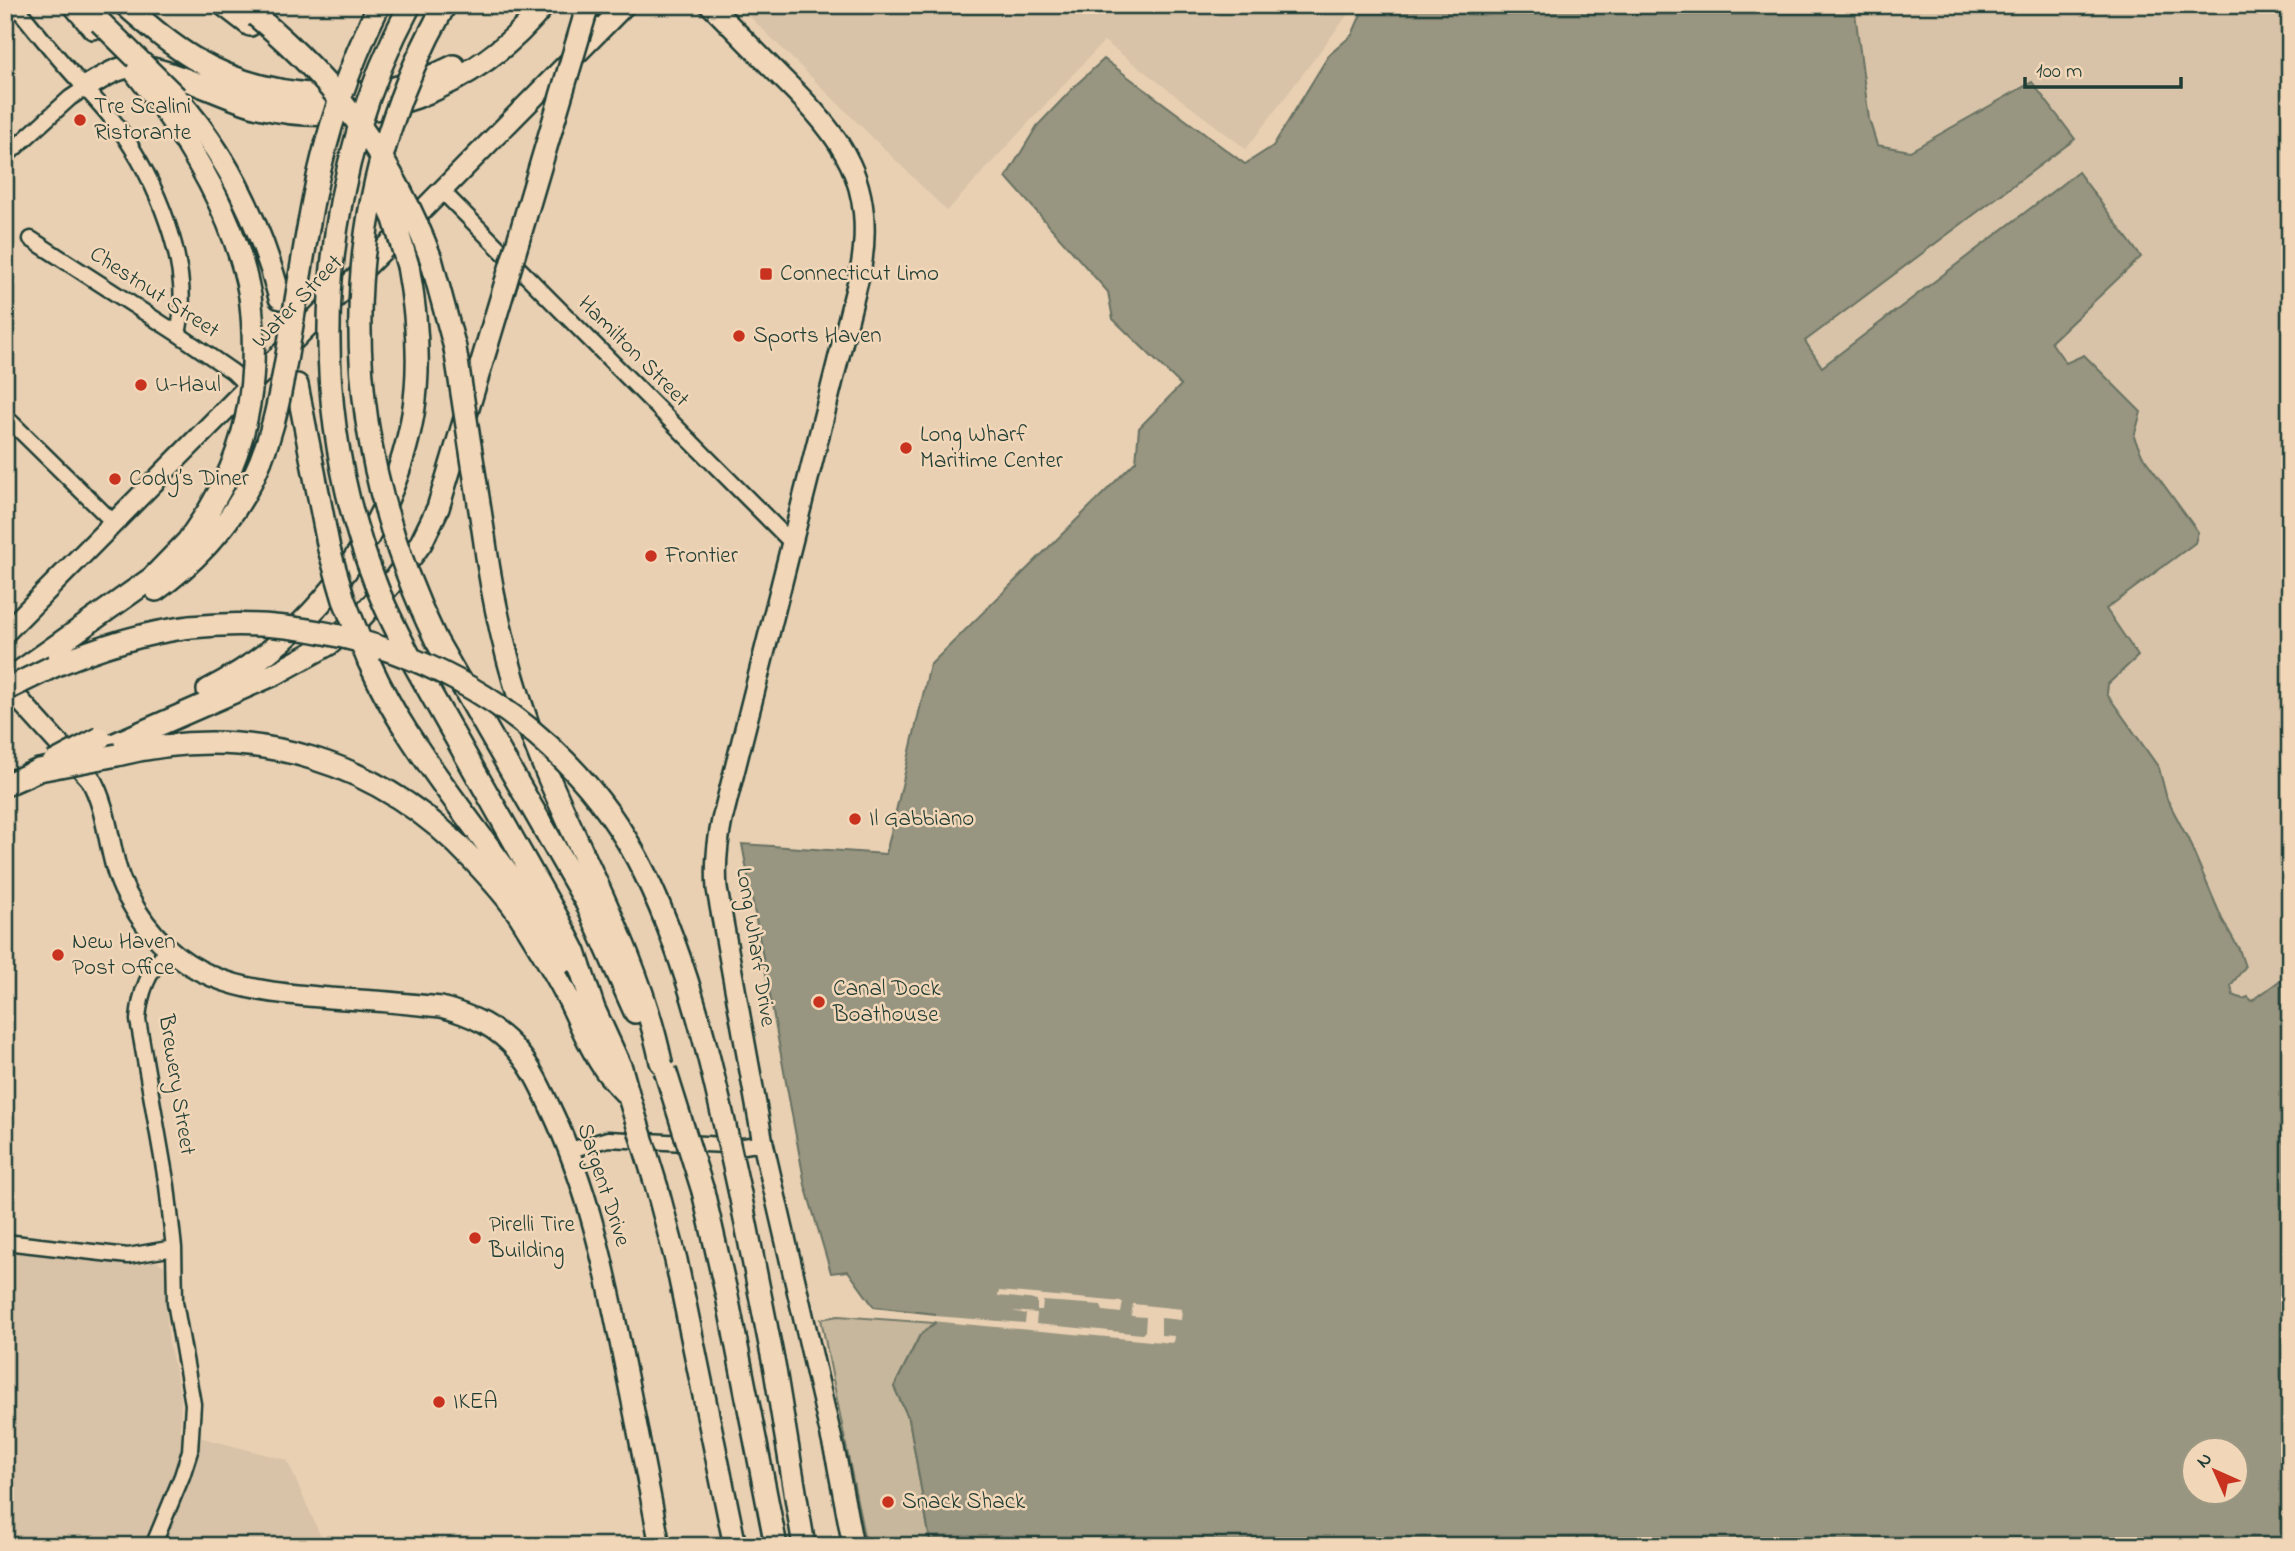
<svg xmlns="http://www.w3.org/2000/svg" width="2295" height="1551" font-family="'Indie Flower',sans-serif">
  <rect width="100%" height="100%" fill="#e9d0b3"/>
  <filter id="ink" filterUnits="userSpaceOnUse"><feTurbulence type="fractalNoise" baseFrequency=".0143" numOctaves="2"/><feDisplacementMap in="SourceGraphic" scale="14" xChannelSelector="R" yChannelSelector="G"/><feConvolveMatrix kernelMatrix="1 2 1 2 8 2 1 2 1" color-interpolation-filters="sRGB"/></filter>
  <g filter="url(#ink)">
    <path fill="#d8c3a8" d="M738,5H1355L1246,149L1104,41L947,211Z
      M1855,5H2290V973L2252,1002L2237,998L2231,990V985L2238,974L2239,949L2225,925L2188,839L2167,799L2159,768L2107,693L2106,609L2195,543L2198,532L2142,455L2134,437L2066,363L2050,342L2141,257L2078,173L1822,368L1805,341L2075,139L2032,82L1910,151L1878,145L1869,119Z
      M5,1249L158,1262L166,1267L165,1298L169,1342L181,1398L180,1432L287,1460L325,1546H5Z"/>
    <path fill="#c7b79d" stroke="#737a68" stroke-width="2" d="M838,1316L935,1323L920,1335L894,1387L909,1419L931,1546H866L821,1319Z"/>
    <path fill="#989580" stroke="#687262" stroke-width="2" fill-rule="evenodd" d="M1365,5H1854L1869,119L1877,145L1910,151L2032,82L2075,139L1805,341L1822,367L2078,172L2141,257L2051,342L2066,363L2084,355L2141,412L2134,437L2142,455L2198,532L2195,543L2106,609L2138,656L2108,684L2107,694L2159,768L2167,799L2188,839L2222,919L2239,949L2245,967L2231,985L2233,995L2243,999L2248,997L2252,1001L2290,973V1546H931L909,1419L894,1387L920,1335L935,1323V1314L874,1307L848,1271L831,1273L805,1185L742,844L886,854L930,665L1136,461L1139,428L1181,385L1113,319L1108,292L1006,177L1037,126L1077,84L1104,59L1245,164L1273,146L1329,55L1352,35ZM2194,1450H2236V1492H2194Z"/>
    <path fill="#e9d0b3" d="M999,1291L1123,1302L1121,1313L1103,1311L1101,1305L1043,1301L1042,1310H1037V1300L998,1296Z
      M1133,1304L1182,1309L1181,1320L1161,1318V1335L1174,1336L1173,1343L931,1321L932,1317L896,1313L1025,1323L1026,1314L1012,1311L1037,1313L1036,1324L1142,1334L1145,1331L1146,1317L1131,1316Z"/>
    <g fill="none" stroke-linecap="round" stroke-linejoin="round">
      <defs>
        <path id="minor" d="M15,5C35,30 55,55 77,79C90,94 104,108 116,124C155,178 194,265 178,334
          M5,157L70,98L85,88
          M443,192L792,543
          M31,239L178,334L233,372L249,388
          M5,416L114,523
          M570,1150L608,1139L744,1146L763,1143
          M5,1242L128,1256L174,1248
          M153,1546L182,1476L190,1451L193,1404L175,1302L174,1248L167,1186L138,1020C140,991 149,971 168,949"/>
        <path id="major" d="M710,5C734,29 758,54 782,78C843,138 877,183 860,273L722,820C717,844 715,865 717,889L763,1143L837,1462L853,1546
          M5,633L625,5
          M5,684L90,778C111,814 107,858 127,895C174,982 240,991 330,998C367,1000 404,1003 441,1007C471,1015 498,1027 518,1052C532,1068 541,1088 550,1107C588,1186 606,1272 623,1357C636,1420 648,1483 660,1546"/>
        <path id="highway" d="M74,5L93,28
          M125,5C147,24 168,43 193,58C271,104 373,107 454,66
          M224,5L250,25
          M85,88C98,80 112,70 128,67C157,61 225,99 259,107C365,133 477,89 544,5
          M176,97C227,154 260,224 280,298
          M158,101C200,159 237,225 250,296
          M431,259L455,348
          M297,385L329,549
          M484,536C495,619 515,699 548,776C588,870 640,961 661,1062
          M156,590C192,564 222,533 244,495
          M436,640L585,900L635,1012
          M409,655L558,919L575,952L594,1009L621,1068L628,1093
          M369,662C380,686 392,709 407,732C457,811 520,879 564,961
          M54,666C98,647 142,633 190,627
          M5,682L152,578L188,541L209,510L224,483
          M208,690C313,637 393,531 413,414C421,365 417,315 408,266
          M108,747L275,674L329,644L362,616L394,580L421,543L438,508L506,282
          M117,755C252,721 381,761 475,862C491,879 507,896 520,916C537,943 554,970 568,998C579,1020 588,1044 602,1065C609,1077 620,1087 629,1097
          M5,785L39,770
          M657,1188L676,1260L735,1546
          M703,1191L727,1296L776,1546
          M740,1194L775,1370L804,1546"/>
      </defs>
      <use href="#minor" stroke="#1f3d34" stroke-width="19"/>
      <use href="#major" stroke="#1f3d34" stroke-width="24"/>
      <use href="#highway" stroke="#1f3d34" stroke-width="26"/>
      <use href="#minor" stroke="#f1d6b8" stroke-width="14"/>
      <use href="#major" stroke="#f1d6b8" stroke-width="19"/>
      <use href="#highway" stroke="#f1d6b8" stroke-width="21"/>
      <defs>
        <path id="highway-bridge" d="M256,16C336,82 395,161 431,259
          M100,22L176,97
          M136,73L158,101
          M376,180L394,219L408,266
          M506,282L588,5
          M455,348L484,536
          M224,483C253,424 258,360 250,296
          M244,495C272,447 280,397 289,343C297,296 304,248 313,201C326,133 348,68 379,5
          M329,549L344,600L369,662
          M190,627C374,607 563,705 645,874C694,975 716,1085 740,1194
          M436,640C336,435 330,207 445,5
          M409,655C397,631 384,607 375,582C303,396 316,182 410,5
          M5,690L54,666
          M53,763L100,738
          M39,770L117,755
          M665,1070L703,1191
          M629,1097L657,1188"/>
      </defs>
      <use href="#highway-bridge" stroke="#1f3d34" stroke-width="26" stroke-linecap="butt"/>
      <use href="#highway-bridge" stroke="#f1d6b8" stroke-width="21"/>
    </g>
  </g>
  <g fill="#c8321e" stroke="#f1d6b8" stroke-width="2.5">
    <circle cx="80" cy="120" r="7"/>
    <rect x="759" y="267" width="14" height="14" rx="3.5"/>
    <circle cx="739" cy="336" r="7"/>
    <circle cx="141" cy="385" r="7"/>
    <circle cx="906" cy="448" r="7"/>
    <circle cx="115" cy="479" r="7"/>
    <circle cx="651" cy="556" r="7"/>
    <circle cx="855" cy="819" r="7"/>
    <circle cx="58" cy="955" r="7"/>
    <circle cx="819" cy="1002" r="7"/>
    <circle cx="475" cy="1238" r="7"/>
    <circle cx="439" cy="1402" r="7"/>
    <circle cx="888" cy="1502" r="7"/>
  </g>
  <g text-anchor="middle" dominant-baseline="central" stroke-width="5" stroke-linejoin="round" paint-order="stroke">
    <g font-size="23" fill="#1f3d34" stroke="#f1d6b8" text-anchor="start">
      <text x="94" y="107">Tre Scalini<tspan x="94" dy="26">Ristorante</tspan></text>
      <text x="780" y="274">Connecticut Limo</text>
      <text x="753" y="336">Sports Haven</text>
      <text x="155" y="385">U-Haul</text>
      <text x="920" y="435">Long Wharf<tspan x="920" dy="26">Maritime Center</tspan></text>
      <text x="129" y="479">Cody’s Diner</text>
      <text x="665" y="556">Frontier</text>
      <text x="869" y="819">Il Gabbiano</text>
      <text x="72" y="942">New Haven<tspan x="72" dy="26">Post Office</tspan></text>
      <text x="833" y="989">Canal Dock<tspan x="833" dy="26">Boathouse</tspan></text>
      <text x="489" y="1225">Pirelli Tire<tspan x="489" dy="26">Building</tspan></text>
      <text x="453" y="1402">IKEA</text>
      <text x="902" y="1502">Snack Shack</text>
    </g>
    <g font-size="23" fill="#1f3d34" stroke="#f1d6b8">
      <text transform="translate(154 293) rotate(33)">Chestnut Street</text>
      <text transform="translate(298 302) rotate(-46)">Water Street</text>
      <text transform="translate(633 352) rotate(45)">Hamilton Street</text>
      <text transform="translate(755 947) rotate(81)">Long Wharf Drive</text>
      <text transform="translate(176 1085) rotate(81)">Brewery Street</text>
      <text transform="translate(603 1185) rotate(72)">Sargent Drive</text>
    </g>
  </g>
  <rect width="2295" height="1551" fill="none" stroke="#f1d6b8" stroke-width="28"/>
  <rect x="14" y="14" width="2267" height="1523" fill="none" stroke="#1f3d34" stroke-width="2.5" filter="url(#ink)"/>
  <g transform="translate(2215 1471) rotate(315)"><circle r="33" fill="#f1d6b8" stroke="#9d9983" stroke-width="2"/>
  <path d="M0-5L12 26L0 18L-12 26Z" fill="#c8321e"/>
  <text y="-10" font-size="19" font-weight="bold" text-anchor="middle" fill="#1f3d34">N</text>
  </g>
  <path d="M2025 77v10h156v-10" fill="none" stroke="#1f3d34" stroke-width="3.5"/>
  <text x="2036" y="77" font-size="21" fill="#1f3d34" stroke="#f1d6b8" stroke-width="5" paint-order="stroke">100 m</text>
</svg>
